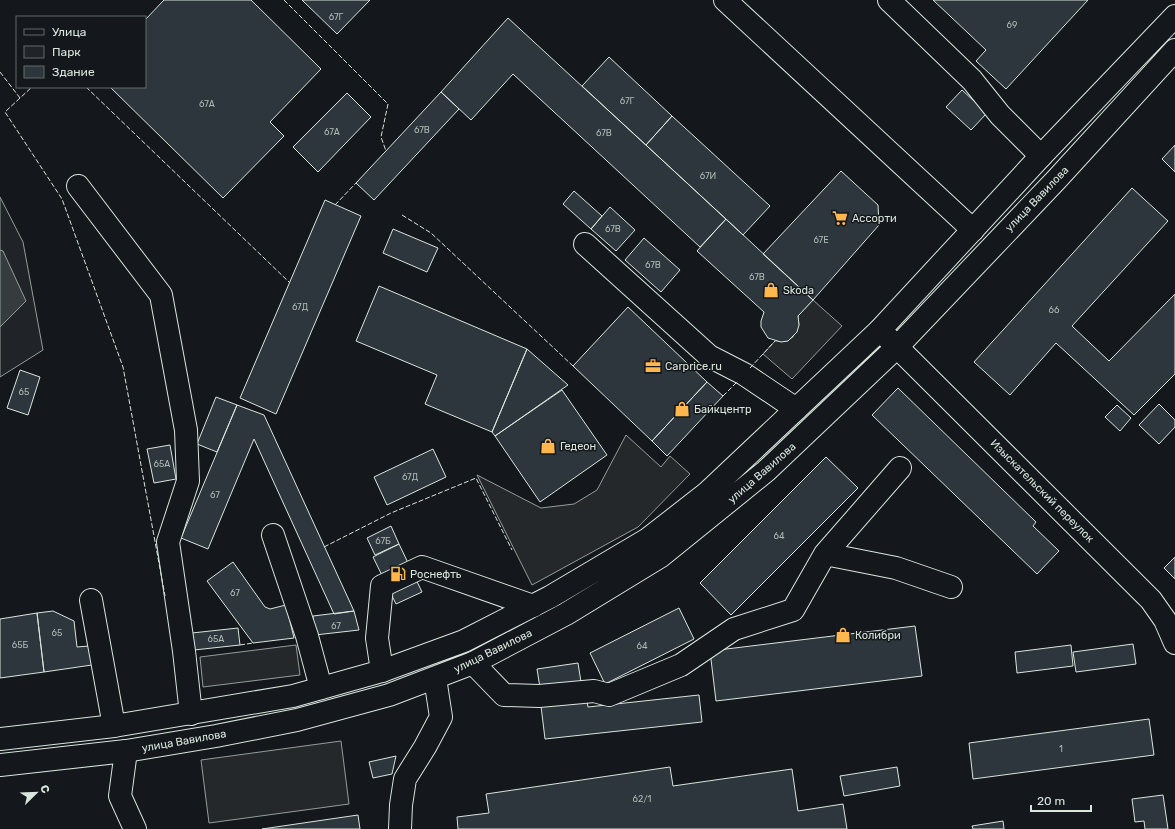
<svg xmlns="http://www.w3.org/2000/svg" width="1175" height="829" font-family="Rubik,sans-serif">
  <rect width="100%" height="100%" fill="#14181c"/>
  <path fill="#202428" stroke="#939e99" d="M0,197L23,242L43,350L0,377Z"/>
  <path fill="#24282b" stroke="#939e99" d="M813,300L842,326L792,379L763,354L775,341H787L793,337L799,325L798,316Z
    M626,435L661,467L670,456L690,474L638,527L532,585L477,475L541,508L574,504L597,490Z
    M296,645L300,675L203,687L200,657Z
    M341,741L349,804L209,823L201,760Z"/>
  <path fill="#363b3e" stroke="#939e99" d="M0,250L3,251L26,301L0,327Z"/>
  <path fill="#2c363c" stroke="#d8e6dc" d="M164,0H251L321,69L270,122L284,136L223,198L110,87H145V20Z
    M302,0H370L337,34Z
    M933,0H1088L1006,89L976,61L986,50Z
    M508,18L726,219L700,247L513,74L471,120L441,92Z
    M609,57L672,116L646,145L582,86Z
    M962,90L987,113L971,130L946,107Z
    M441,92L459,109L374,200L356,183Z
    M347,93L371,117L318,172L293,147Z
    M672,116L770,206L743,235L646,145Z
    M1175,145V172L1162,159Z
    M841,171L878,205L879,225L813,300L763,254Z
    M1132,188L1168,221L1072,326L1109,361L1175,294V374L1134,415L1056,343L1010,395L974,362Z
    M574,191L602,216L591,229L563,204Z
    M325,200L361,216L276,414L240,398Z
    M610,207L635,230L616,251L591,229Z
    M726,219L813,300L798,316L799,325L797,332L788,341L781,342L768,338L761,327V321L764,312L697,251Z
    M393,229L438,248L427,272L383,253Z
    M644,238L680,270L661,292L625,260Z
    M379,286L527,349L492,432L425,404L437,375L356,341Z
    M628,307L707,382L652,441L573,366Z
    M527,349L568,385L495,436L492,432Z
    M20,370L40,377L28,415L7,408Z
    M707,382L723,396L667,456L652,441Z
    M898,388L1036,522L1033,526L1059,551L1037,574L872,415Z
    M562,390L607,455L540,502L495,436Z
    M216,397L237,405L217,452L197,444Z
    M1159,404L1175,420V427L1159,444L1139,425Z
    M237,405L264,415L354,611L334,614L254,439L208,549L181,538Z
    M1117,405L1131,418L1120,431L1105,417Z
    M170,445L176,479L154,483L147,449Z
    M433,449L446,477L387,505L374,477Z
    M826,457L858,488L731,615L700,583Z
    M391,526L399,544L375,555L367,538Z
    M399,544L422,592L396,604L373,557Z
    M1175,557V579L1164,568Z
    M233,562L265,607L270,609L286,605L294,638L253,643L207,581Z
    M679,608L694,639L605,684L590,653Z
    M53,611L74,621L77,647L89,646L92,665L44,672L37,613Z
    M354,611L359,630L315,635L313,616Z
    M37,613L44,672L0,678V619Z
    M915,626L922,676L716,701L710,651Z
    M238,628L240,645L194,650L192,633Z
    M1133,644L1136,664L1076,672L1073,652Z
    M1071,645L1073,666L1017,673L1015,652Z
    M578,663L581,682L540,688L537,669Z
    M699,695L702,722L545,739L541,706L587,701L588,707Z
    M1149,719L1154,755L973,779L969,743Z
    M396,756L392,774L373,778L369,762Z
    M670,767L673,786L792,769L798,811L843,804L847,829H458L457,817L489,813L486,794Z
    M897,767L900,786L844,796L840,776Z
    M1163,795L1168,829H1145L1144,821L1135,822L1132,799Z
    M358,815L360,829H262Z
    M1003,821L1004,829H973L972,826Z"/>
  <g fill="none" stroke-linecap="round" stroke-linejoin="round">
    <defs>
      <path id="minor" d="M725,0L973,230
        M889,0L972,80L1000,115L1041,156
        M78,186L161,295L186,430L188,481L168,542L184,651L191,714
        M585,244L709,356L744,374L796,409
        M880,330L1151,600L1165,620L1175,643
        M273,535L307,636L321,688
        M825,554L896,568L951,587
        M91,600L114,726
        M473,663L504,695L539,696L594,691L609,695L681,665L734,629L793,610L825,554L900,468
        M382,671L377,638L382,586L422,567L533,606
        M126,751L120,796L135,829
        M400,829L401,805L405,779L425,747L441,717L435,678"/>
      <path id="major" d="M0,739L114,726L293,696L382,671L464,641L550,597L648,539L707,493L880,330L1041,156L1175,16
        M0,765L126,751L216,736L297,720L389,695L473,663L566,614L661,556L766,471L898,346L1057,179L1175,50"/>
    </defs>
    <use href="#minor" stroke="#d8e6dc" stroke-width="24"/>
    <use href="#major" stroke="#d8e6dc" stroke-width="24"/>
    <use href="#minor" stroke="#14181c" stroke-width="22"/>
    <use href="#major" stroke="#14181c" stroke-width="22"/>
    <path stroke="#d8e6dc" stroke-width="1" stroke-dasharray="5 2" stroke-linecap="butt" d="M284,0L388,104L381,137L386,151
      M0,72L20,98L32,87
      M86,87L289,282
      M20,98L5,112L62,199L123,367L165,596
      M335,205L356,183
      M402,215L431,233L573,366
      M750,368L775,341
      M723,396L738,381
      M324,547L391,513L476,478L512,550
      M240,645L253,643"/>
  </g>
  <defs>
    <symbol id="supermarket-bare" viewBox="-9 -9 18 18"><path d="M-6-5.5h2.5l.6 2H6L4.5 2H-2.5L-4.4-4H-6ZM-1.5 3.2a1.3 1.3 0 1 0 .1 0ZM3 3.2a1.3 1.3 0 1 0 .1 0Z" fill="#ffb74d" stroke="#14181c" stroke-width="2.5" paint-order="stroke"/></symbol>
    <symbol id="shop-bare" viewBox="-9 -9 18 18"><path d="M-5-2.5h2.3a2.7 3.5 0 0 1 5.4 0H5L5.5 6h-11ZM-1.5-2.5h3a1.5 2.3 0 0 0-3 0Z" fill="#ffb74d" stroke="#14181c" stroke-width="2.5" paint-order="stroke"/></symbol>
    <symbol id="office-bare" viewBox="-9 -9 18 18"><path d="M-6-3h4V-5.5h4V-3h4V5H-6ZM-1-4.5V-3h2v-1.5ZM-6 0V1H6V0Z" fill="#ffb74d" stroke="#14181c" stroke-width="2.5" paint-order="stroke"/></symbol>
    <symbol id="fuel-bare" viewBox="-9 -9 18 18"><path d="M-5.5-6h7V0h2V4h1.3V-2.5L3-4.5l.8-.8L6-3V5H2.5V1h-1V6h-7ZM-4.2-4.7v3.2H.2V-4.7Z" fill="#ffb74d" stroke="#14181c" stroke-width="2.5" paint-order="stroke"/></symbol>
  </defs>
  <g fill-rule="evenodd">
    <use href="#supermarket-bare" x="829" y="207" width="22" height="22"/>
    <use href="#shop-bare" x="760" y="279" width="22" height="22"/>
    <use href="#office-bare" x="642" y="355" width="22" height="22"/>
    <use href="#shop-bare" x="671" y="398" width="22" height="22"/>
    <use href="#shop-bare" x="537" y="435" width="22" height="22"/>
    <use href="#fuel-bare" x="387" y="563" width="22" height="22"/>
    <use href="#shop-bare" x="832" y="624" width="22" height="22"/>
  </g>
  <g text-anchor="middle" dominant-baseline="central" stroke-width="3" stroke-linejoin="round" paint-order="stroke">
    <g font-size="9" fill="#adbab4">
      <text x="336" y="17">67Г</text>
      <text x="1012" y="25">69</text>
      <text x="627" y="101">67Г</text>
      <text x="207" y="104">67А</text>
      <text x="422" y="130">67В</text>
      <text x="332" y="132">67А</text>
      <text x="604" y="133">67В</text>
      <text x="708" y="176">67И</text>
      <text x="613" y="229">67В</text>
      <text x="821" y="240">67Е</text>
      <text x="653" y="265">67В</text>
      <text x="757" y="277">67В</text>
      <text x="300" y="307">67Д</text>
      <text x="1054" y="310">66</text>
      <text x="24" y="392">65</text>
      <text x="162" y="464">65А</text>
      <text x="410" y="477">67Д</text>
      <text x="215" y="495">67</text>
      <text x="779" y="536">64</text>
      <text x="383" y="541">67Б</text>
      <text x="235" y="593">67</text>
      <text x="336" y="626">67</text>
      <text x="57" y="633">65</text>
      <text x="216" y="639">65А</text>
      <text x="20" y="645">65Б</text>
      <text x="642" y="646">64</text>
      <text x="1061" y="749">1</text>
      <text x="642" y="799">62/1</text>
    </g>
    <g font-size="11" fill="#d8e6dc" stroke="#14181c">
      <text transform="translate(1037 199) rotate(-46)">улица Вавилова</text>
      <text transform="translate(762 473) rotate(-41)">улица Вавилова</text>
      <text transform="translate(1042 491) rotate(45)">Изыскательский переулок</text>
      <text transform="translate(493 651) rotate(-26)">улица Вавилова</text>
      <text transform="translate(184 741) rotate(-10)">улица Вавилова</text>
    </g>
    <g font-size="11" fill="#d8e6dc" stroke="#14181c" text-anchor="start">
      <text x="852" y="218">Ассорти</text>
      <text x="783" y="290">Skoda</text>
      <text x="665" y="366">Carprice.ru</text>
      <text x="694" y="409">Байкцентр</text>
      <text x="560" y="446">Гедеон</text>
      <text x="410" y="574">Роснефть</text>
      <text x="855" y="635">Колибри</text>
    </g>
  </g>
  <rect x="16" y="16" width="130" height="72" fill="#14181c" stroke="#626a69"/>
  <rect x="24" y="29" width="20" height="6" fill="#14181c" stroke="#626a69"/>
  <text x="52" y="36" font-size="12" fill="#d8e6dc">Улица</text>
  <rect x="24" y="46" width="20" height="12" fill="#202428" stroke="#626a69"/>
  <text x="52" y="56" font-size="12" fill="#d8e6dc">Парк</text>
  <rect x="24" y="66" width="20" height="12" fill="#2c363c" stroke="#626a69"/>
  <text x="52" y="76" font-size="12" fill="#d8e6dc">Здание</text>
  <g transform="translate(36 793) rotate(67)" stroke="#14181c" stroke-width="3" paint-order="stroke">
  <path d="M0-3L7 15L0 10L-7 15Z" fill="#d8e6dc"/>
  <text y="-6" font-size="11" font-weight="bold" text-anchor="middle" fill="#d8e6dc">С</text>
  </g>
  <path d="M1031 805v6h60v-6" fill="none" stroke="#d8e6dc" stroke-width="2"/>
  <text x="1037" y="805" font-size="12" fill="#d8e6dc" stroke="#14181c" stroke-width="3" paint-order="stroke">20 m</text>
</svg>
